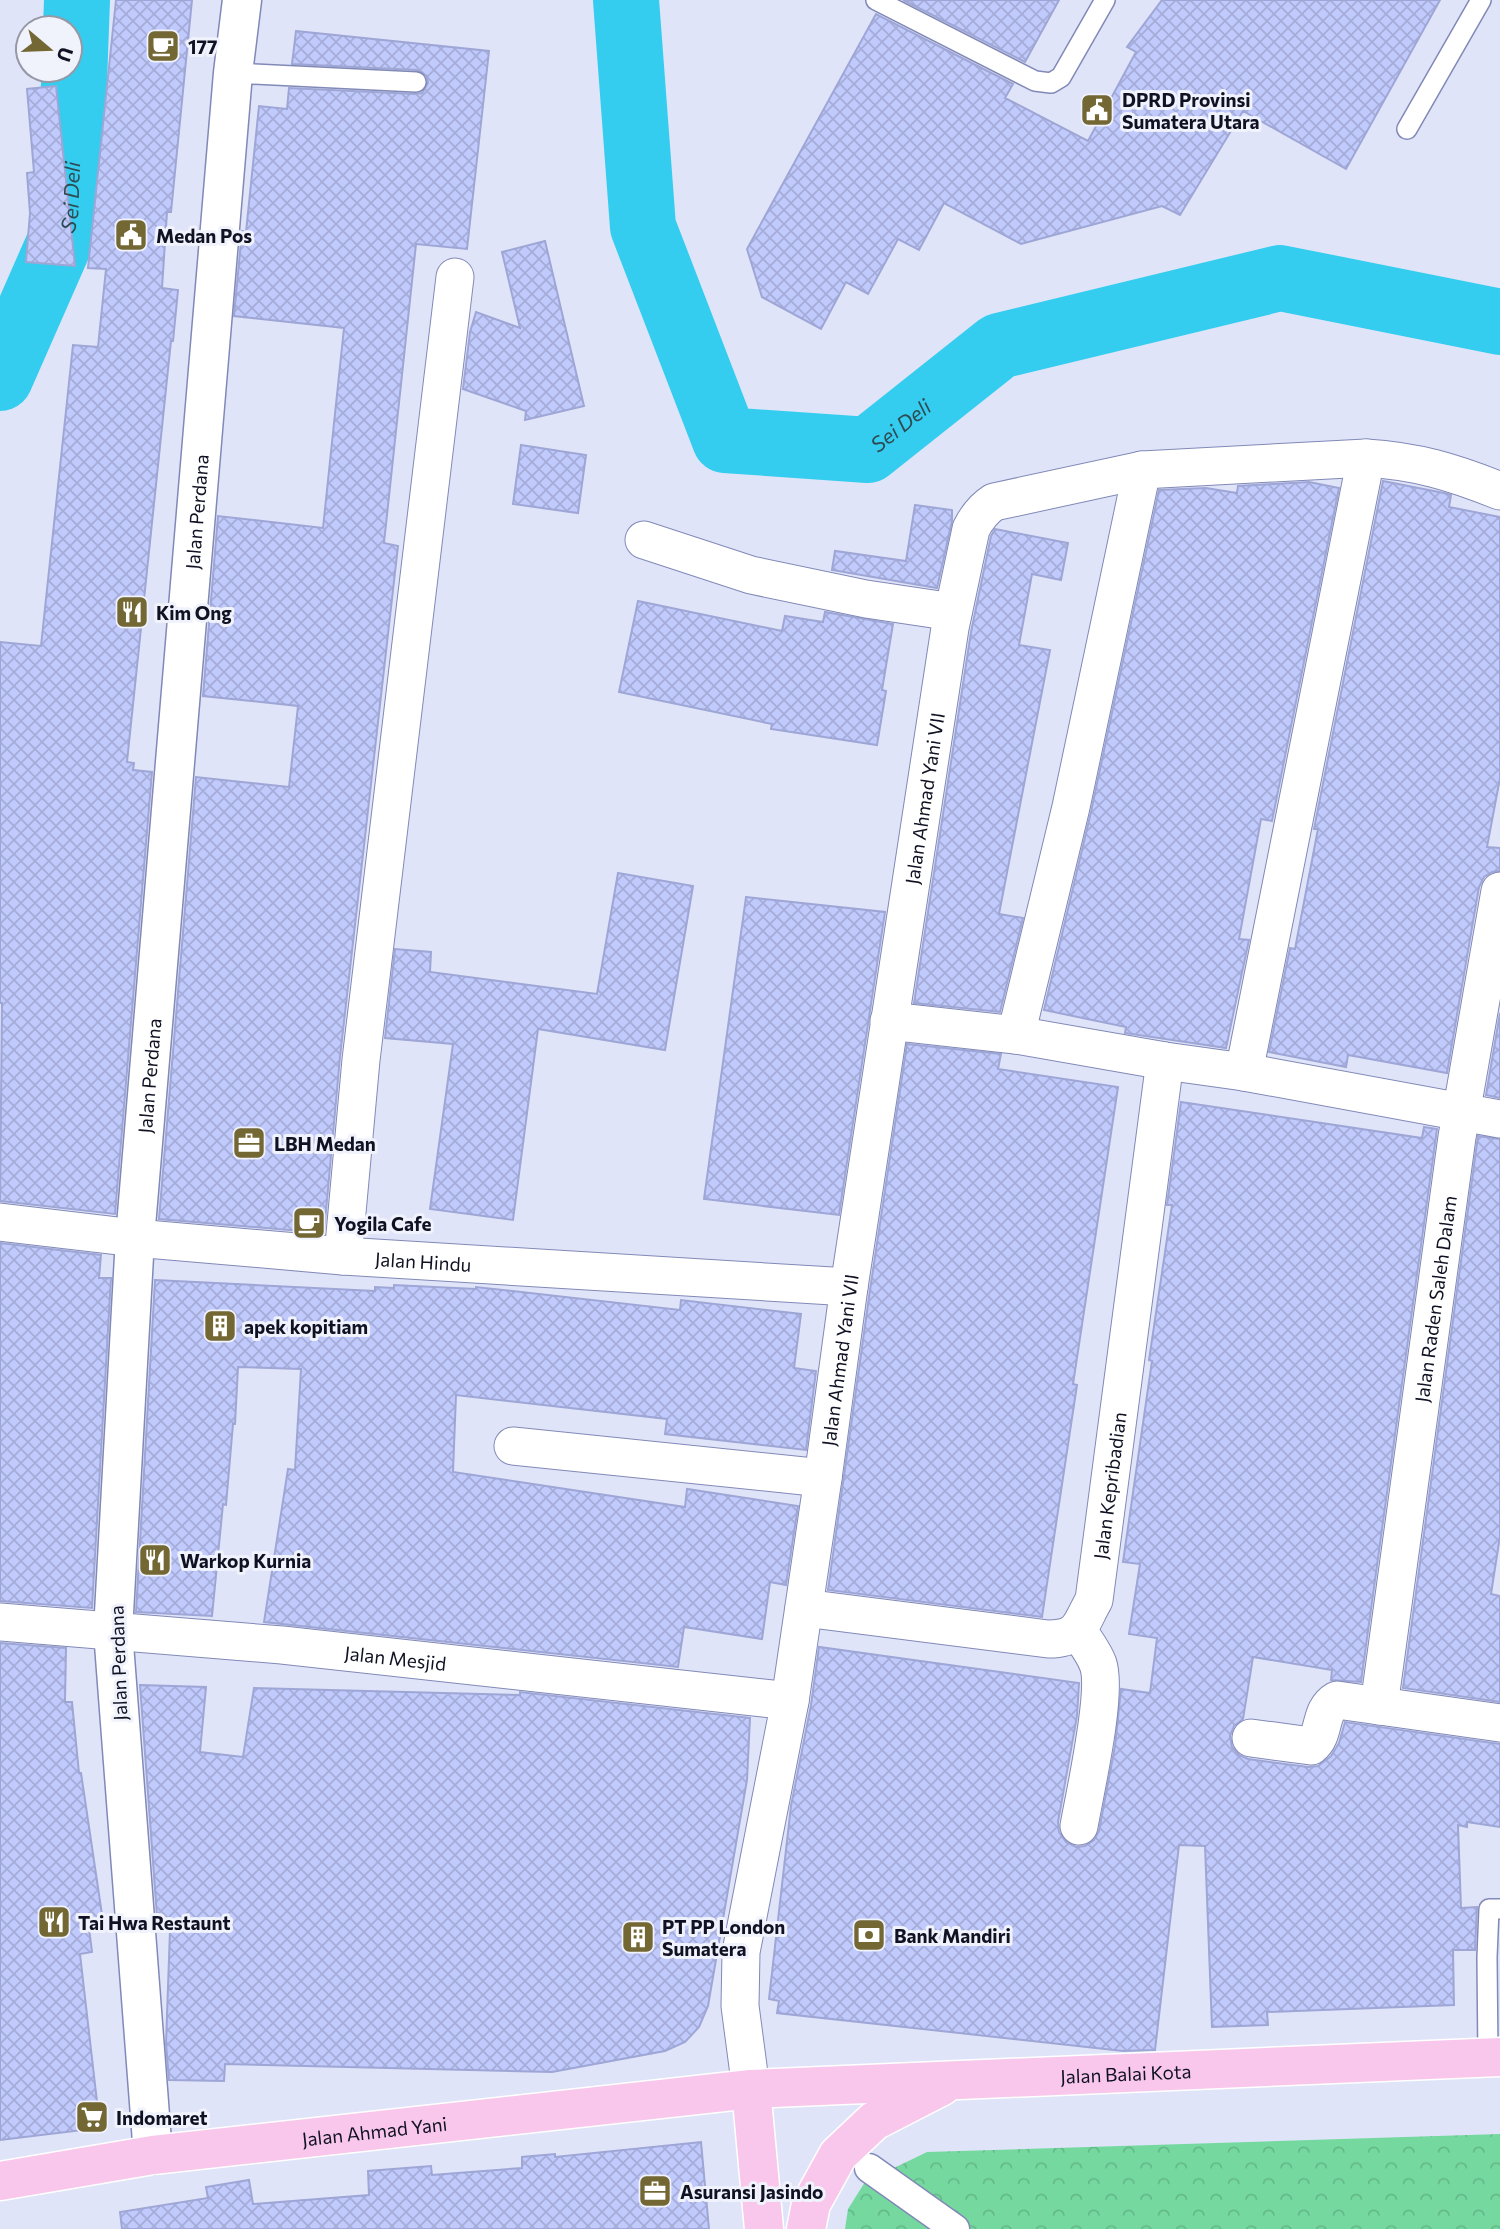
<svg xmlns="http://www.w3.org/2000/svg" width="1500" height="2229" font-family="Commissioner,sans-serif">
  <defs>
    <pattern id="forest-crowns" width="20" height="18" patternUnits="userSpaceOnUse" patternTransform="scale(1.75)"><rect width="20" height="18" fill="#75d99f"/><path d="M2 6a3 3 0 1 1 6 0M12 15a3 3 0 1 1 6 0" fill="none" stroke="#64b989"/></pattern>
    <pattern id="building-cross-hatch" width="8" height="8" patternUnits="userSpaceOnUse" patternTransform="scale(1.75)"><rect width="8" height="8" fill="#c1cafc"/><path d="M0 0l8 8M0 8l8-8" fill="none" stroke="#a5acd8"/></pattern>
  </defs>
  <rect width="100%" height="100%" fill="#e0e4f9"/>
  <path fill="url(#forest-crowns)" d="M1500,2134V2229H845L848,2209L865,2182L927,2152Z"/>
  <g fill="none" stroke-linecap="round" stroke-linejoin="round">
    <g stroke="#35cdef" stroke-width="66">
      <path id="s1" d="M626,0L643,227L725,440L868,450L999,346L1280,278L1500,322"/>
      <path id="s2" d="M0,378L69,221L77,0"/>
    </g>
  </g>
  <path fill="url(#building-cross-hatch)" stroke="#9ea6d6" stroke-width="2" d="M116,0H192L171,212H167L162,288L178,290L173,341H171L127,762L134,763L133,770L152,772L115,1214L0,1201L2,1003H0V642L41,646L73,345L98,347L106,269L88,268Z
    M903,0H1059L1025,62Z
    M1162,0H1440L1346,169L1243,111L1180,215L1162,206L1021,244L944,203L919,250L898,239L868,294L846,282L821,329L762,297L747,249L876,14L1013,84L1005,98L1088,141L1136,52L1127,47Z
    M296,31L489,51L467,249L416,244L384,543L398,546L340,1057L324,1233L159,1219L196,777L289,787L298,706L203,696L218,516L323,528L344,328L234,316L242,231L246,232L259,106L287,109L289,88L415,94L422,93L428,83L427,76L417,70L292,64Z
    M56,86L75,266L26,262L30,213L27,173L34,172L27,89Z
    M545,241L584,406L525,420L526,411L463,389L470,332L476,312L520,328L502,252Z
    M521,445L586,455L578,513L513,504Z
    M1383,481L1444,493L1451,495L1449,507L1500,517V778L1487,847L1500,848V871L1492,872L1484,877L1479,887L1447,1073L1348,1055L1346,1067L1269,1052L1290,948L1295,949L1318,829H1314Z
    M1309,482L1339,488L1272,821L1261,819L1239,939L1249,940L1226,1048L1125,1033L1126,1027L1044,1010L1091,812L1159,490L1206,488L1237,493L1238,486Z
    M915,505L952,510V521L937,588L832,570L835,551L906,561Z
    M995,529L1068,543L1061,580L1032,574L1019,645L1050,650L999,914L1023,918L1000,1012L914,1003L971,632L991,536Z
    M638,601L782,631L785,616L823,622L825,612L893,624L882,690L886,691L877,745L771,729L772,724L619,692Z
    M618,873L693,886L665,1050L538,1029L513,1220L430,1209L453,1044L385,1038L395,949L431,952L430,972L597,994Z
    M746,897L885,912L839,1215L704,1199Z
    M1500,1013V1098L1486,1095Z
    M907,1044L1001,1054L998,1069L1118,1087L1073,1384L1077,1385L1042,1617L828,1590L870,1290Z
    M1181,1102L1422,1138L1424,1127L1437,1129L1361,1682L1331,1680L1332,1670L1253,1657L1243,1719L1234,1726L1230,1736L1232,1747L1239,1755L1248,1759L1308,1767L1318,1766L1331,1756L1339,1743L1345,1722L1500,1744V1827L1467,1822V1827L1458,1825L1461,1908L1477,1907L1475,1950H1453L1454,2005L1267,2012L1268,2025L1212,2027L1205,1846L1179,1845L1155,2050L1123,2051L777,2013L779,2001L769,1999L791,1806L811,1705L819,1647L1079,1683L1077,1716L1058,1822L1059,1832L1066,1842L1076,1847L1085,1846L1094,1840L1099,1831L1115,1746L1121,1689L1150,1693L1157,1638L1129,1634L1140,1564L1123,1562L1152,1361L1149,1360L1172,1205H1167Z
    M1478,1136L1500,1139V1536L1491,1594L1500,1596V1702L1403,1688Z
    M0,1243L101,1255L99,1278H111L92,1608L0,1601Z
    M155,1280L375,1291V1287L394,1288V1285L476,1289V1287L680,1310L681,1300L801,1314L794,1368L816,1371L806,1450L665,1434L667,1419L456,1395L453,1472L685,1507L687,1489L798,1506L786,1585L770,1582L762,1639L684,1627L678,1667L264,1622L288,1469L295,1470L301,1369L238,1367L235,1424H233L226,1505L223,1504L212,1616L136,1612Z
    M0,1643L66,1648L65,1702H72L79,1773H81L104,1928H89L92,1952L80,1954L100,2128L0,2140Z
    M140,1685L206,1687L200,1752L243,1757L254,1688L520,1695V1692L750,1718L747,1780L708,2006L699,2027L685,2042L665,2051L552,2072L225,2064L224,2081L169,2080L166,2044L170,1930H158Z
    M701,2142L709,2229H122L120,2212L208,2198L206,2187L249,2180L253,2204L369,2195L368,2171L431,2166L432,2175L522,2168V2157L555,2154V2157Z"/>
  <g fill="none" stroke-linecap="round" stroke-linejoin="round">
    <defs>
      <path id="service" d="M876,0L1035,81L1051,83L1061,77L1105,0
        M233,73L416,82
        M1407,129L1481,0
        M1488,2058L1487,1957L1489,1909H1500"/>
      <path id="pedestrian" d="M869,2168L955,2229"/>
      <g id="minor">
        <path d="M644,540L751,575L866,599L953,612"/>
        <path d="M889,1021L1016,1035L1165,1061L1244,1072L1500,1119"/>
        <path d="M1016,1035L1071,807L1142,470"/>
        <path d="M1244,1072L1366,458"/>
        <path id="s3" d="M0,1222L135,1238L343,1256L849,1287"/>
        <path d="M343,1256L361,1060L455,277"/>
        <path d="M513,1446L823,1478"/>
        <path id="s4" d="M804,1608L1048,1639C1081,1639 1080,1624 1094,1600L1165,1061"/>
        <path id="s5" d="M0,1622L282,1645L790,1701"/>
        <path d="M1078,1631C1085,1641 1094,1653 1098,1664C1108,1692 1085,1792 1079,1826"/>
        <path id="s6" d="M1379,1706L1457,1137L1500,891"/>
        <path d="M1251,1738L1311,1746C1326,1735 1318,1711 1337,1700L1500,1723"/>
        <path id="s7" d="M751,2089L740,2006L741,1952L790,1701L823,1478L849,1287L950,628L971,529C977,517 983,509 994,502L1142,470L1366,458C1416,461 1453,472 1500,491"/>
      </g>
      <g id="secondary">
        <path id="s8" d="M153,2155L113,1631L135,1238L233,73L242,0"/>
      </g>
      <g id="primary">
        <path d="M751,2089L764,2229"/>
        <path id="s9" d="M0,2181L153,2155L751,2089L1500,2057"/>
        <path d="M806,2229L811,2204L838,2155L874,2121L942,2086"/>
      </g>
    </defs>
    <use href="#service" stroke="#8189b7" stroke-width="22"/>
    <use href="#pedestrian" stroke="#8189b7" stroke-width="31"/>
    <use href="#minor" stroke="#8189b7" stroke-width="39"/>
    <use href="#secondary" stroke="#8189b7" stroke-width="41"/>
    <use href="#primary" stroke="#fff" stroke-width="41"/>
    <use href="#service" stroke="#fff" stroke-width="19"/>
    <use href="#pedestrian" stroke="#fff" stroke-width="28"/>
    <use href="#minor" stroke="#fff" stroke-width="37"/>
    <use href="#secondary" stroke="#fff" stroke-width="38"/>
    <use href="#primary" stroke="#f9c7ec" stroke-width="38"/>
  </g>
  <defs>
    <symbol id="cafe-square" viewBox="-11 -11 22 22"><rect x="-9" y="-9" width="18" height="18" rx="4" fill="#736734" stroke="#f0f2fc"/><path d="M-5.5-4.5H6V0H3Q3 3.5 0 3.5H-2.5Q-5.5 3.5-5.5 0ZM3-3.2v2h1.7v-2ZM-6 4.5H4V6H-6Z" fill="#fff"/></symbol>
    <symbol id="civic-square" viewBox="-11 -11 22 22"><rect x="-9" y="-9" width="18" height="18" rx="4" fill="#736734" stroke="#f0f2fc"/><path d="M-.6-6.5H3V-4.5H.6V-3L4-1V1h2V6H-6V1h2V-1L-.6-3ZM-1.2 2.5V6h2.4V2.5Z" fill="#fff"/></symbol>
    <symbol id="restaurant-square" viewBox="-11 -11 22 22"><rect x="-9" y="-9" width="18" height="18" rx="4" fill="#736734" stroke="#f0f2fc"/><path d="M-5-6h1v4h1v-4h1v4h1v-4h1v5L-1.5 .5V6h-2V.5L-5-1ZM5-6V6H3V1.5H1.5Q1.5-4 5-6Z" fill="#fff"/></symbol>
    <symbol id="office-square" viewBox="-11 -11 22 22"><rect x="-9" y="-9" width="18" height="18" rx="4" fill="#736734" stroke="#f0f2fc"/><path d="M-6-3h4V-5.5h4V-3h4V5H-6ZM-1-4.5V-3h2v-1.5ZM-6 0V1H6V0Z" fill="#fff"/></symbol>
    <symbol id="building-square" viewBox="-11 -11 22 22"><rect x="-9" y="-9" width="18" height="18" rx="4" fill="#736734" stroke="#f0f2fc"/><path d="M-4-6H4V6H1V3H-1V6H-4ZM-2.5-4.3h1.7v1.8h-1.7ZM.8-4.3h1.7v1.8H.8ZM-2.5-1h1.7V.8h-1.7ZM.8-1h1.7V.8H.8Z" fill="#fff"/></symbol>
    <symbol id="bank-square" viewBox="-11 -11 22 22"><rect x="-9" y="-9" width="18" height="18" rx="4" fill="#736734" stroke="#f0f2fc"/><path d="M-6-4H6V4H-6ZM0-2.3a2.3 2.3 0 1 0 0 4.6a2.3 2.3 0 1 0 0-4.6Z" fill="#fff"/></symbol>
    <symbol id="supermarket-square" viewBox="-11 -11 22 22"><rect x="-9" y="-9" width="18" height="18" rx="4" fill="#736734" stroke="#f0f2fc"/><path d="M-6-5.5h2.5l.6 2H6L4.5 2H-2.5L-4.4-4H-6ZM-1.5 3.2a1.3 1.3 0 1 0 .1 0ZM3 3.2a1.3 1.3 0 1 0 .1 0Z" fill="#fff"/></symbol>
  </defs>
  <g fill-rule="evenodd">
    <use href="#cafe-square" x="144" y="27" width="38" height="38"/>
    <use href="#civic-square" x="1078" y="91" width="38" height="38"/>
    <use href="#civic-square" x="112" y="216" width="38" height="38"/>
    <use href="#restaurant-square" x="113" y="593" width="38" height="38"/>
    <use href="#office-square" x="230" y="1124" width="38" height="38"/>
    <use href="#cafe-square" x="290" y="1204" width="38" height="38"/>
    <use href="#building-square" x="201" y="1307" width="38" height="38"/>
    <use href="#restaurant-square" x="136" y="1541" width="38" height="38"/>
    <use href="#restaurant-square" x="35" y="1903" width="38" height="38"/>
    <use href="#bank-square" x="850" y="1916" width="38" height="38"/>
    <use href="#building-square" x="619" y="1918" width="38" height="38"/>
    <use href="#supermarket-square" x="73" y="2098" width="38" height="38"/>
    <use href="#office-square" x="636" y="2172" width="38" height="38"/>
  </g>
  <g text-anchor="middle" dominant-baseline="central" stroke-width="6" stroke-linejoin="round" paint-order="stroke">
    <g font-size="19" font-weight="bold" fill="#101223" stroke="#f0f2fc" text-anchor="start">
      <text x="188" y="46">177</text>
      <text x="1122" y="99">DPRD Provinsi<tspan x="1122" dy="22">Sumatera Utara</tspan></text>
      <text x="156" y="235">Medan Pos</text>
      <text x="156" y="612">Kim Ong</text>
      <text x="274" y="1143">LBH Medan</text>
      <text x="334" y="1223">Yogila Cafe</text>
      <text x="244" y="1326">apek kopitiam</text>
      <text x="180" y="1560">Warkop Kurnia</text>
      <text x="78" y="1922">Tai Hwa Restaunt</text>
      <text x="662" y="1926">PT PP London<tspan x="662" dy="22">Sumatera</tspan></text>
      <text x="894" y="1935">Bank Mandiri</text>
      <text x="116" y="2117">Indomaret</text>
      <text x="680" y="2191">Asuransi Jasindo</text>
    </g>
    <g font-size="19" fill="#101223" stroke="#f0f2fc">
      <text stroke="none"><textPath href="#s8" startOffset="1648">Jalan Perdana</textPath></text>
      <text stroke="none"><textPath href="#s7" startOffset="1306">Jalan Ahmad Yani VII</textPath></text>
      <text stroke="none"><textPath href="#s8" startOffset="1082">Jalan Perdana</textPath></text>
      <text stroke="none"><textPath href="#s3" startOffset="425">Jalan Hindu</textPath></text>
      <text stroke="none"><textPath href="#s6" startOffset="411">Jalan Raden Saleh Dalam</textPath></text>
      <text stroke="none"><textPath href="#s7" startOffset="738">Jalan Ahmad Yani VII</textPath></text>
      <text stroke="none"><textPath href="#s4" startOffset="427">Jalan Kepribadian</textPath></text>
      <text stroke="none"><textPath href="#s5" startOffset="397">Jalan Mesjid</textPath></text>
      <text transform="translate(118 1663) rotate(-92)">Jalan Perdana</text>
      <text stroke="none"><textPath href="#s9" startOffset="1132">Jalan Balai Kota</textPath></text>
      <text stroke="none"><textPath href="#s9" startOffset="378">Jalan Ahmad Yani</textPath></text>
    </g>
    <g font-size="21" font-style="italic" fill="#2e4c54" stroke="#f0f2fc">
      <text stroke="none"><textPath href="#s2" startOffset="196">Sei Deli</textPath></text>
      <text stroke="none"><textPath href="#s1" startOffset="640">Sei Deli</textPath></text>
    </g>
  </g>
  <g transform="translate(49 49) rotate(109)"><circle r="33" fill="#f0f2fc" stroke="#9698a5" stroke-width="2"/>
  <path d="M0-5L12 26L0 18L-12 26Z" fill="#736734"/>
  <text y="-10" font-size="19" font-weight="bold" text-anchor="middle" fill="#101223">U</text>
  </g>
</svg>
